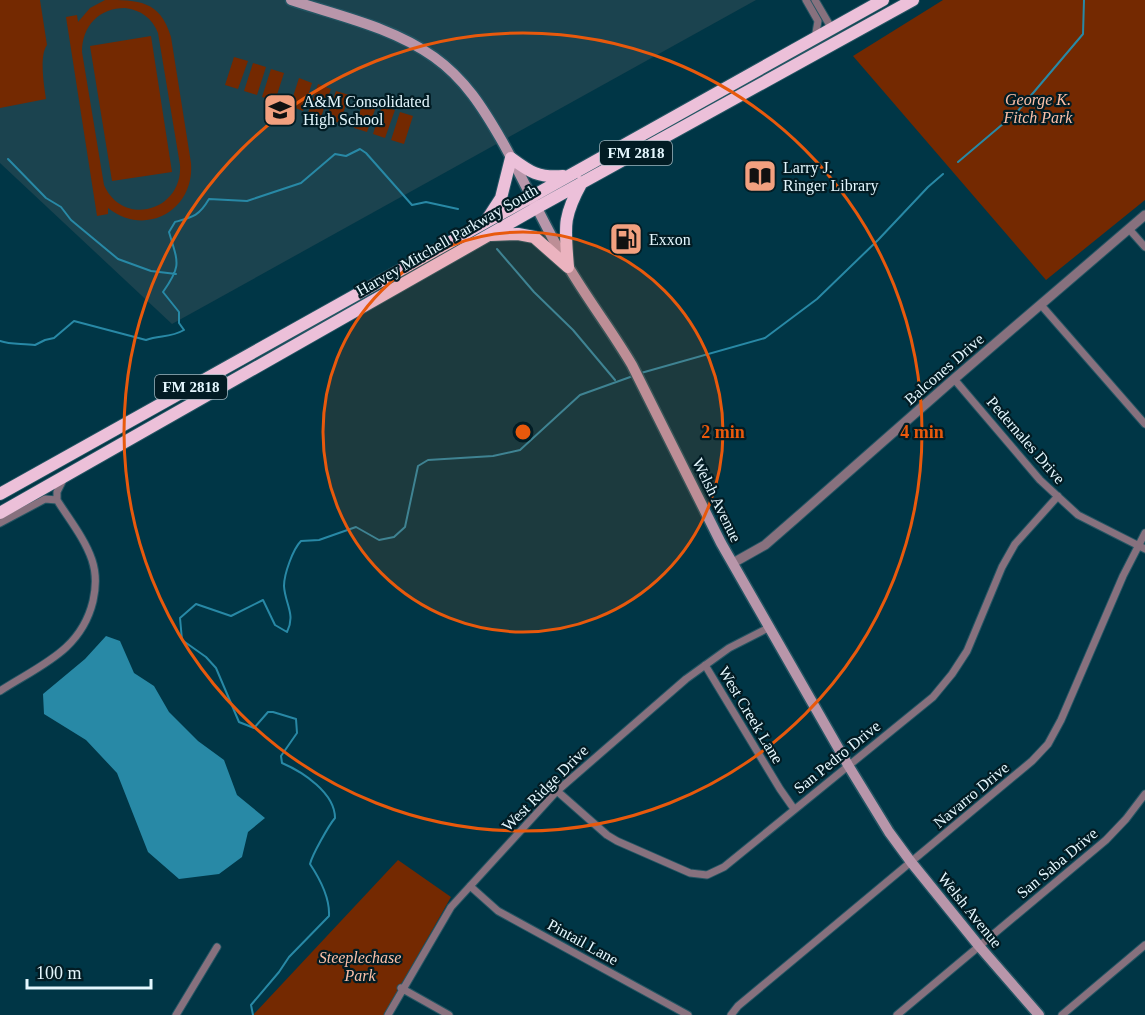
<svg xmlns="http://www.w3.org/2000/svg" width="1145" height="1015" font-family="'Times New Roman',serif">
  <rect width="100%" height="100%" fill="#003646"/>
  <path fill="#1b434f" d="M0,0H756L172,324L0,163Z"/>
  <path fill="#742901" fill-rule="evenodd" d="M0,0H40L47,45C39,56 44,85 46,99L0,108Z
    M105,0C138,0 160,0 171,37L191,163C195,210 146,238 108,208V214L97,216L66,17L77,15L78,22L90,8ZM125,8C141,10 152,18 158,33L180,165C183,211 123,228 104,185L82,52C82,26 99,8 125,8Z
    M943,0H1145V200L1046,280L853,56Z
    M151,36L172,172L112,181L90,46Z
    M234,57L248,61L238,89L225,85Z
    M253,63L266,67L257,95L244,91Z
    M271,69L284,73L275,101L262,97Z
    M299,78L312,83L303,111L290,106Z
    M318,84L331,89L321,117L308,113Z
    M336,91L349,95L340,123L326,119Z
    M364,100L377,104L367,132L354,128Z
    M382,106L395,110L385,138L373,134Z
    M400,112L413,116L404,144L391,140Z
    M398,860L451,897L384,1015H253Z"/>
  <path fill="#2889a6" d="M106,636L120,641L134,673L154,686L169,712L198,741L224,760L237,795L265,818L248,832L242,857L219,874L179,879L148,852L117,773L86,740L44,714L43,694L85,659Z"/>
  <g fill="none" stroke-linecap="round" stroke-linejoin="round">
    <path stroke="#2889a6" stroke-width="2" d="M8,159L46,198L61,207L71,220L118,259L151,271L176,274
      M958,162L1017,112L1083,34L1084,0
      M497,249L534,292L573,330L615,380
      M0,341C11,345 23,343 35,345L45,340L54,338L74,321L146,340C160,335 170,338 184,330L179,323V312L163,292C182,265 178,263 169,232L175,222C193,217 199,216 209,199L247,201L301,183L335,154L346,156L360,149L366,153L412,205L426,202L458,209
      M641,373L765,338L817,299L878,240L928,187L943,174
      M253,1015L251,1005L279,972L289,957L329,916C330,898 320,879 310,864C312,855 329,825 335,818C335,793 303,772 282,763L281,756L297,733L296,719L273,712H268L254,728L239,722L216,668L206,657L182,640L180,618L196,604L231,616L263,600L275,625L287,632C296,614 285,604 284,586C284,574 293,549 301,541L319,540L356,527L379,540L394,537L405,527L418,466L428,460L493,456L520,450L580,395L633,376"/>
    <defs>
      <path id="minor" d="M806,0L818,21L815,38
        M815,0L832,29
        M1129,229L1145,247
        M1041,305L1145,424
        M954,379L1040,480L1078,515L1145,549
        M57,500V492L63,480
        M0,523L45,499L57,500
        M705,665L780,789L794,809
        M0,691C40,665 81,651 93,601C96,588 96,572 92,560C85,539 69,519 57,500
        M557,791L607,835L617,841L690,873L707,875L724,867L933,697L952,674L967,651L1002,567L1015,544L1058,496
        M470,886L498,911L688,1015
        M401,988L449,1015
        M176,1015L217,947
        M388,1015L451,907L557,791L686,679L729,648L770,627
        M731,1015L738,1006L1032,761L1048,744L1061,720L1123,576L1145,533
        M897,1015L1106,840L1126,819L1145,794
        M1062,1015L1145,945"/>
      <path id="tertiary" d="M733,563L765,545L796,518L954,379L1145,215"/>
      <path id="secondary" d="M291,0C339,16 392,27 434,57C465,79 483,108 502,141C525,182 544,225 568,266C588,300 612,331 632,365L721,543L848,765L889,832L911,862L979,946L1039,1015"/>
      <path id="trunk" d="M488,218L501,198L511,158C530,172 538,178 563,176
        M491,235L518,234L534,237L568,267
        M568,267C565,227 562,218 582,182
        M0,494L883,0
        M0,513L538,207L913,0"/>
    </defs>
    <use href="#minor" stroke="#245563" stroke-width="9"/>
    <use href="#tertiary" stroke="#245563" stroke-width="11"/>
    <use href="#secondary" stroke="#245563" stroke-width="13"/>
    <use href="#trunk" stroke="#245563" stroke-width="14"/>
    <use href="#minor" stroke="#87717e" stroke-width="7"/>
    <use href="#tertiary" stroke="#87717e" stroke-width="9"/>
    <use href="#secondary" stroke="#b896aa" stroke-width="10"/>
    <use href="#trunk" stroke="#ecc0d9" stroke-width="12"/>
  </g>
  <circle cx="523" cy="432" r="200" fill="#e8590c" fill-opacity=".12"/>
  <g fill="none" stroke="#e8590c" stroke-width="3">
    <circle cx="523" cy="432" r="200"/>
    <circle cx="523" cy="432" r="399"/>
  </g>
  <defs>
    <symbol id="school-square" viewBox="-11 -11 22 22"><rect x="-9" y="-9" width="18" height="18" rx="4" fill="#f2a07f" stroke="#021c24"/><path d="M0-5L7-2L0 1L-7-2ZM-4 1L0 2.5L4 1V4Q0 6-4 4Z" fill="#111"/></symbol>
    <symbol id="library-square" viewBox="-11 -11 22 22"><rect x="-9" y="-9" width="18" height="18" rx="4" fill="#f2a07f" stroke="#021c24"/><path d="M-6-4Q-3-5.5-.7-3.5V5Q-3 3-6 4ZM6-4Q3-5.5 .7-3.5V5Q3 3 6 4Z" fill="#111"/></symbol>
    <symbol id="fuel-square" viewBox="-11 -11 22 22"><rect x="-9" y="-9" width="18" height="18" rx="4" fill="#f2a07f" stroke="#021c24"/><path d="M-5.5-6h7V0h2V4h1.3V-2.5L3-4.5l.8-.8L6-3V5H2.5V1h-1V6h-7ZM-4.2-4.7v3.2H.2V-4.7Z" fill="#111"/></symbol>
  </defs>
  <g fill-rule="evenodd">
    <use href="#school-square" x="261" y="91" width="38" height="38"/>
    <use href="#library-square" x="741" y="157" width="38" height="38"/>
    <use href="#fuel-square" x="607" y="220" width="38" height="38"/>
  </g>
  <g text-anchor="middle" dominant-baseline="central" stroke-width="4.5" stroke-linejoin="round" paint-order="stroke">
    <g fill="#021c24" stroke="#a0b5bd" stroke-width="1.5">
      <rect x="600" y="141" width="72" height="24" rx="4.5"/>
      <rect x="155" y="375" width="72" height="24" rx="4.5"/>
    </g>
    <g font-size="15" font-weight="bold" fill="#e4f7fe">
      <text x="636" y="153">FM 2818</text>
      <text x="191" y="387">FM 2818</text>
    </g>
    <g font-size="16" font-style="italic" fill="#fcc0a8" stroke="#021c24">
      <text x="1038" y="99">George K.<tspan x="1038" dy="18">Fitch Park</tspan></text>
      <text x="360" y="957">Steeplechase<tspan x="360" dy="18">Park</tspan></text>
    </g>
    <g font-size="16" fill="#e4f7fe" stroke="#021c24" text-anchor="start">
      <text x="303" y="101">A&amp;M Consolidated<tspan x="303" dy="18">High School</tspan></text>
      <text x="783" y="167">Larry J.<tspan x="783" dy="18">Ringer Library</tspan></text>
      <text x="649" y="239">Exxon</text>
    </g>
    <g font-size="16" fill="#e4f7fe" stroke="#021c24">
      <text transform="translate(447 240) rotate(-30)">Harvey Mitchell Parkway South</text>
      <text transform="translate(944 369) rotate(-41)">Balcones Drive</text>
      <text transform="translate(1026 440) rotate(49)">Pedernales Drive</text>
      <text transform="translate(717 500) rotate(64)">Welsh Avenue</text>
      <text transform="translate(751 715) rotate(59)">West Creek Lane</text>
      <text transform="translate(837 757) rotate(-39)">San Pedro Drive</text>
      <text transform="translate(545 788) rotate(-45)">West Ridge Drive</text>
      <text transform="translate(971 795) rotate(-40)">Navarro Drive</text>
      <text transform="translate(1057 863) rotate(-40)">San Saba Drive</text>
      <text transform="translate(970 910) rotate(51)">Welsh Avenue</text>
      <text transform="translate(583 942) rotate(29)">Pintail Lane</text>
    </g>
  </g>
  <circle cx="523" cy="432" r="9" fill="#e8590c" stroke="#021c24" stroke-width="3"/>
  <g font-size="18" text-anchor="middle" font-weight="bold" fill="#e8590c" stroke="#021c24" stroke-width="4.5" stroke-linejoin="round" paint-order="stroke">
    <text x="723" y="438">2 min</text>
    <text x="922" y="438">4 min</text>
  </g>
  <path d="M27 979v9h124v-9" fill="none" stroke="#e4f7fe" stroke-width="3"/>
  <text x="36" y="979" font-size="18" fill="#e4f7fe" stroke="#021c24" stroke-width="4.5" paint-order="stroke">100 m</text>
</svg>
